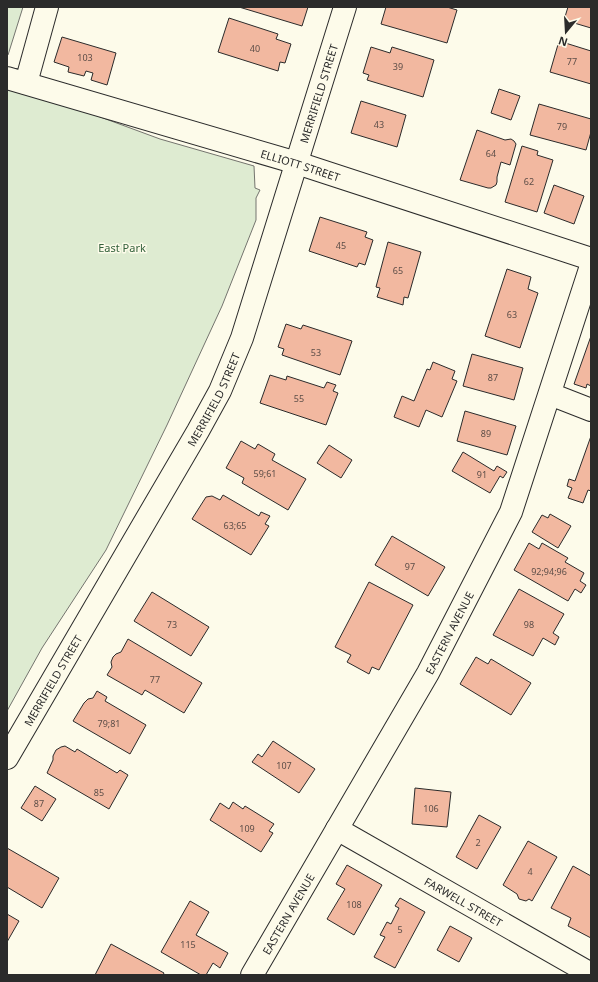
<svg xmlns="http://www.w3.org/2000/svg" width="598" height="982" font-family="'Noto Sans',sans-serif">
  <rect width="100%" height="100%" fill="#fdfbea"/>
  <path fill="#deebd1" stroke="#74746e" d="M7,7H23L8,55H7Z
    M7,68L21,69L76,108L160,139L254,166L255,188L260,190L256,198V220L222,306L167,425L106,550L42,648L7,711Z"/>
  <path fill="#f2b8a0" stroke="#2b2b2b" d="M239,7H308L302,26Z
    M386,7H447L457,10L447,43L381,24Z
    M568,7H591V28L564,20Z
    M229,18L278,34L276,39L291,44L285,63L280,62L278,71L218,52Z
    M62,37L116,53L107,85L91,80L93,73L86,71L84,76L68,72L69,67L54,62Z
    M559,41L591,51V84L550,72Z
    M371,47L390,53L392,47L434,60L423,97L367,80L369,75L363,73Z
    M499,89L520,96L511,120L491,113Z
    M361,101L406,115L397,147L351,133Z
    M539,104L591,119V132L586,150L530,135Z
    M477,130L505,140L511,139L514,141L516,144L510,165L501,162L497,177V182L496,185L491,188H488L460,180Z
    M522,146L538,151L537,155L553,160L537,212L505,202Z
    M554,185L584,196L574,224L544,213Z
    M320,217L367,232L365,237L373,240L365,265L359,263L357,267L309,251Z
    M388,242L421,252L408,298L404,297L403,305L377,297L380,288L376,287Z
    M507,269L531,277L528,289L538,293L520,348L485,336Z
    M286,324L301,329L303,325L352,341L340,375L282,355L284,349L278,347Z
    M591,336V386L587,384L586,388L574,384Z
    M472,354L523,368L514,400L463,386Z
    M433,362L455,371L452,379L457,381L442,417L426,410L419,427L394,417L402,396L414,401L427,369L430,370Z
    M270,375L286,380L287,376L324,388L327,382L336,385L333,391L338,393L326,425L260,403Z
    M465,411L516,426L507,455L457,441Z
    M591,436V491L588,490L583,503L568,498L572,488L567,486L569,479L575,481Z
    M241,441L255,449L258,444L275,454L272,460L306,479L288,510L242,483L244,478L226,468Z
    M329,445L352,460L341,478L317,463Z
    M463,452L494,471L497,466L507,472L503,478L500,476L490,493L452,471Z
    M223,495L259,516L261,512L270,516L265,524L269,526L251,555L192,519L206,497L212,496L220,500Z
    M550,514L571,526L558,548L532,532L542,515L548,518Z
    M392,536L445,567L428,596L375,565Z
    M529,543L539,549L542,543L568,558L565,562L584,573L580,581L586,585L581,593L575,589L568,601L514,570Z
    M369,582L413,605L379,670L372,667L369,674L347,662L351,655L335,647Z
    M519,589L564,614L553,633L559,637L555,645L543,638L533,656L493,635Z
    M152,592L209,627L191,656L134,621Z
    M128,639L202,683L184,713L145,690L142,695L107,675L112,667L111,662L113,657L116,654L121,652Z
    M476,657L488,664L491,659L531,683L511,715L460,684Z
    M97,691L107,697L105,701L146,725L130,754L73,721L84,703L88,699L93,698Z
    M273,741L315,769L299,793L252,762L258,754L262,757Z
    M65,746L75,752L77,749L117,773L120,770L128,775L109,809L47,773L53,760V756L56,750L61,747Z
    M35,786L56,799L42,821L21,808Z
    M415,788L451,792L447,827L412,824Z
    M233,802L243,809L245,806L274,824L269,831L273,833L261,852L210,820L220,803L229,809Z
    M479,815L501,827L477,869L456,857Z
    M528,841L557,857L532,901L529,899L526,901L519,899L517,894L503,885Z
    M7,848L59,878L42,908L7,887Z
    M347,865L382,885L354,935L327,919L345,889L336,884Z
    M573,866L591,876V938L568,926L571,918L551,908Z
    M400,898L425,912L395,968L374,957L385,937L380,935L387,922L391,924L399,908L395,906Z
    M190,901L209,912L196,935L228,953L220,968L213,963L206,975H201L161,952Z
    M7,914L19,921L7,942Z
    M450,926L472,938L459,962L437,950Z
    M111,944L164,973L163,975H95Z"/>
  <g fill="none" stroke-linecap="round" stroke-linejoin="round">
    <defs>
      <g id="minor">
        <path id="s1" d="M7,78L297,163L591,259"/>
        <path d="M26,83L47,7"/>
        <path d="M550,394L591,410"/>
        <path id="s2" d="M7,758L198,431L220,391L242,338L345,7"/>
        <path id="s3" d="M337,829L591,974"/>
        <path id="s4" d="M252,975L428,673L511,512L591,266"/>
      </g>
    </defs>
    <use href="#minor" stroke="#2b2b2b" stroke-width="24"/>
    <use href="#minor" stroke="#fdfbea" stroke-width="22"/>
  </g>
  <g text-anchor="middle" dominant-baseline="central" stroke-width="3" stroke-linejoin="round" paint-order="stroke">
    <g font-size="9" fill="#5d4e48">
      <text x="255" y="48">40</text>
      <text x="85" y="57">103</text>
      <text x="572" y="61">77</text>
      <text x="398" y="66">39</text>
      <text x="379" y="124">43</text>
      <text x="562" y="126">79</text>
      <text x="491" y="153">64</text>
      <text x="529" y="181">62</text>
      <text x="341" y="245">45</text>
      <text x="398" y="270">65</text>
      <text x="512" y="314">63</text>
      <text x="316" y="352">53</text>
      <text x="493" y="377">87</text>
      <text x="299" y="398">55</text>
      <text x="486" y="433">89</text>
      <text x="265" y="473">59;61</text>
      <text x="482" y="474">91</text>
      <text x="235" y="525">63;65</text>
      <text x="410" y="566">97</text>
      <text x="549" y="571">92;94;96</text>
      <text x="172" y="624">73</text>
      <text x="529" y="624">98</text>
      <text x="155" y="679">77</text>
      <text x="109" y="723">79;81</text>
      <text x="284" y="765">107</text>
      <text x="99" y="792">85</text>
      <text x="39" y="803">87</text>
      <text x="431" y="808">106</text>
      <text x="247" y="828">109</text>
      <text x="478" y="842">2</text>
      <text x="530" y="871">4</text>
      <text x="354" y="904">108</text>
      <text x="400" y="929">5</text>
      <text x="188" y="944">115</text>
    </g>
    <g font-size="11" fill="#2b2b2b" stroke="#fdfbea">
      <text stroke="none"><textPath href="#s2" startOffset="738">MERRIFIELD STREET</textPath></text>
      <text stroke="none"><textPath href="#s1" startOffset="306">ELLIOTT STREET</textPath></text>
      <text stroke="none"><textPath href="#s2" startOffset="414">MERRIFIELD STREET</textPath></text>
      <text stroke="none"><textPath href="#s4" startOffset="395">EASTERN AVENUE</textPath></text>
      <text stroke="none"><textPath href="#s2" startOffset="90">MERRIFIELD STREET</textPath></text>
      <text stroke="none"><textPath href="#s3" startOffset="146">FARWELL STREET</textPath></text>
      <text stroke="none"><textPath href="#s4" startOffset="71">EASTERN AVENUE</textPath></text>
    </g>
    <g font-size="11" fill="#34623c" stroke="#fdfbea">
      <text x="122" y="247">East Park</text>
    </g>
  </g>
  <rect width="598" height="982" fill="none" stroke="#2b2b2b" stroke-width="16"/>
  <g transform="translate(566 32) rotate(198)" stroke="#fdfbea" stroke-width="3" paint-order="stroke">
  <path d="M0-3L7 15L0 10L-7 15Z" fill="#2b2b2b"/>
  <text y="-6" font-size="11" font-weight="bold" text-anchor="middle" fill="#2b2b2b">N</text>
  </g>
</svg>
